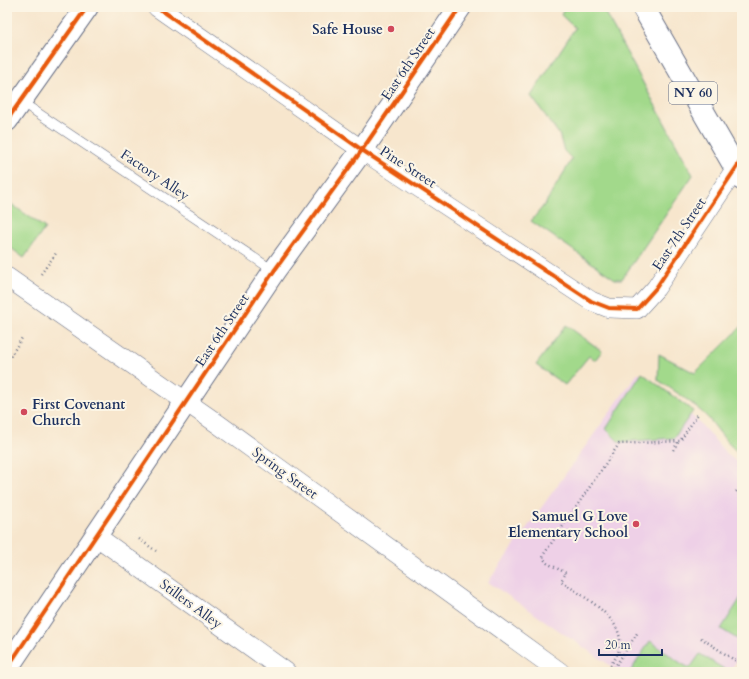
<svg xmlns="http://www.w3.org/2000/svg" width="749" height="679" font-family="Cardo,serif">
  <rect width="100%" height="100%" fill="#fcf5e5"/>
  <filter id="ink" filterUnits="userSpaceOnUse"><feTurbulence type="fractalNoise" baseFrequency=".025" numOctaves="2"/><feDisplacementMap in="SourceGraphic" scale="8" xChannelSelector="R" yChannelSelector="G"/><feConvolveMatrix kernelMatrix="1 2 1 2 8 2 1 2 1" color-interpolation-filters="sRGB"/></filter>
  <filter id="wash" filterUnits="userSpaceOnUse"><feTurbulence type="fractalNoise" baseFrequency=".012" numOctaves="4" result="noise"/><feDisplacementMap in="SourceGraphic" scale="16" xChannelSelector="R" yChannelSelector="G"/><feGaussianBlur stdDeviation="0.9" result="paint"/><feColorMatrix in="noise" values="0 0 0 0 0 0 0 0 0 0 0 0 0 0 0 0 0 1.4 0 .05"/><feComposite in="paint" operator="in"/></filter>
  <g filter="url(#wash)">
    <rect width="100%" height="100%" fill="#f7e6cd"/>
    <path fill="#eed0e7" d="M638,373L697,420L728,455L742,466V653L729,672H620L488,582Z"/>
    <path fill="#a2d98b" stroke="#5e8474" d="M565,7H602L693,175L622,279H615L531,221L545,204L572,159L564,151L559,134L531,96L575,28L561,15Z
      M7,201L45,228L24,258L7,245Z
      M566,325L602,351L595,360L589,356L565,385L536,365Z
      M742,326V455C728,446 720,432 709,419C694,403 676,392 658,380L659,354L695,373Z
      M642,373L693,411L674,438L619,442L606,429Z
      M742,596V642L721,629Z
      M650,641L682,664L690,668L700,654L724,669L725,672H630Z"/>
  </g>
  <g filter="url(#ink)">
    <g fill="none" stroke-linecap="round" stroke-linejoin="round">
      <defs>
        <path id="service" d="M20,101L274,271"/>
        <path id="minor" d="M157,7L362,150L591,301L609,308L637,309L656,288L742,159
          M7,277L218,424L560,672
          M96,536L286,672"/>
        <path id="primary" d="M7,120L87,7
          M7,668L274,271L362,150L460,7"/>
        <path id="trunk" d="M643,7L742,179"/>
      </defs>
      <use href="#service" stroke="#686f85" stroke-width="10"/>
      <use href="#minor" stroke="#686f85" stroke-width="20"/>
      <use href="#primary" stroke="#686f85" stroke-width="24"/>
      <use href="#trunk" stroke="#686f85" stroke-width="24"/>
      <path stroke="#686f85" stroke-width="2.5" stroke-dasharray="1 3" stroke-linecap="butt" d="M41,274L57,252
        M7,358L10,357L22,338
        M673,450L679,441
        M742,485L736,492L742,496
        M139,539L156,551
        M701,638L742,665
        M608,669C613,661 620,653 620,644C622,616 580,595 561,581L566,573L547,563L543,558L544,554L619,444L680,441L698,414
        M612,671L638,632"/>
      <use href="#service" stroke="#fff" stroke-width="9"/>
      <use href="#minor" stroke="#fff" stroke-width="19"/>
      <use href="#primary" stroke="#fff" stroke-width="22"/>
      <use href="#trunk" stroke="#fff" stroke-width="22"/>
      <defs>
        <path id="cycleway" d="M157,7L362,150L591,301L609,308L637,309L656,288L742,159
          M7,120L87,7
          M7,668L274,271L362,150L460,7"/>
      </defs>
      <use href="#cycleway" stroke="#fcf5e5" stroke-width="6"/>
      <use href="#cycleway" stroke="#e8590c" stroke-width="4"/>
    </g>
  </g>
  <g fill="#d1495b" stroke="#fcf5e5" stroke-width="1.5">
    <circle cx="391" cy="29" r="4"/>
    <circle cx="24" cy="412" r="4"/>
    <circle cx="636" cy="524" r="4"/>
  </g>
  <g text-anchor="middle" dominant-baseline="central" stroke-width="4" stroke-linejoin="round" paint-order="stroke">
    <rect fill="#fcf5e5" stroke="#5e6a86" stroke-width="1" x="669" y="82" width="48" height="22" rx="3"/>
    <g font-size="13" font-weight="bold" fill="#1b2f5e">
      <text x="693" y="93">NY 60</text>
    </g>
    <g font-size="14" font-weight="bold" fill="#1b2f5e" stroke="#fcf5e5" text-anchor="end">
      <text x="383" y="29">Safe House</text>
      <text x="32" y="404" text-anchor="start">First Covenant<tspan x="32" dy="16">Church</tspan></text>
      <text x="628" y="516">Samuel G Love<tspan x="628" dy="16">Elementary School</tspan></text>
    </g>
    <g font-size="14" fill="#1b2f5e" stroke="#fcf5e5">
      <text transform="translate(408 64) rotate(-56)">East 6th Street</text>
      <text transform="translate(408 167) rotate(33)">Pine Street</text>
      <text transform="translate(155 175) rotate(34)">Factory Alley</text>
      <text transform="translate(679 234) rotate(-56)">East 7th Street</text>
      <text transform="translate(222 330) rotate(-56)">East 6th Street</text>
      <text transform="translate(285 473) rotate(36)">Spring Street</text>
      <text transform="translate(191 604) rotate(36)">Stillers Alley</text>
    </g>
  </g>
  <rect width="749" height="679" fill="none" stroke="#fcf5e5" stroke-width="24"/>
  <path d="M599 649v6h63v-6" fill="none" stroke="#1b2f5e" stroke-width="2"/>
  <text x="605" y="649" font-size="12" fill="#1b2f5e" stroke="#fcf5e5" stroke-width="3" paint-order="stroke">20 m</text>
</svg>
